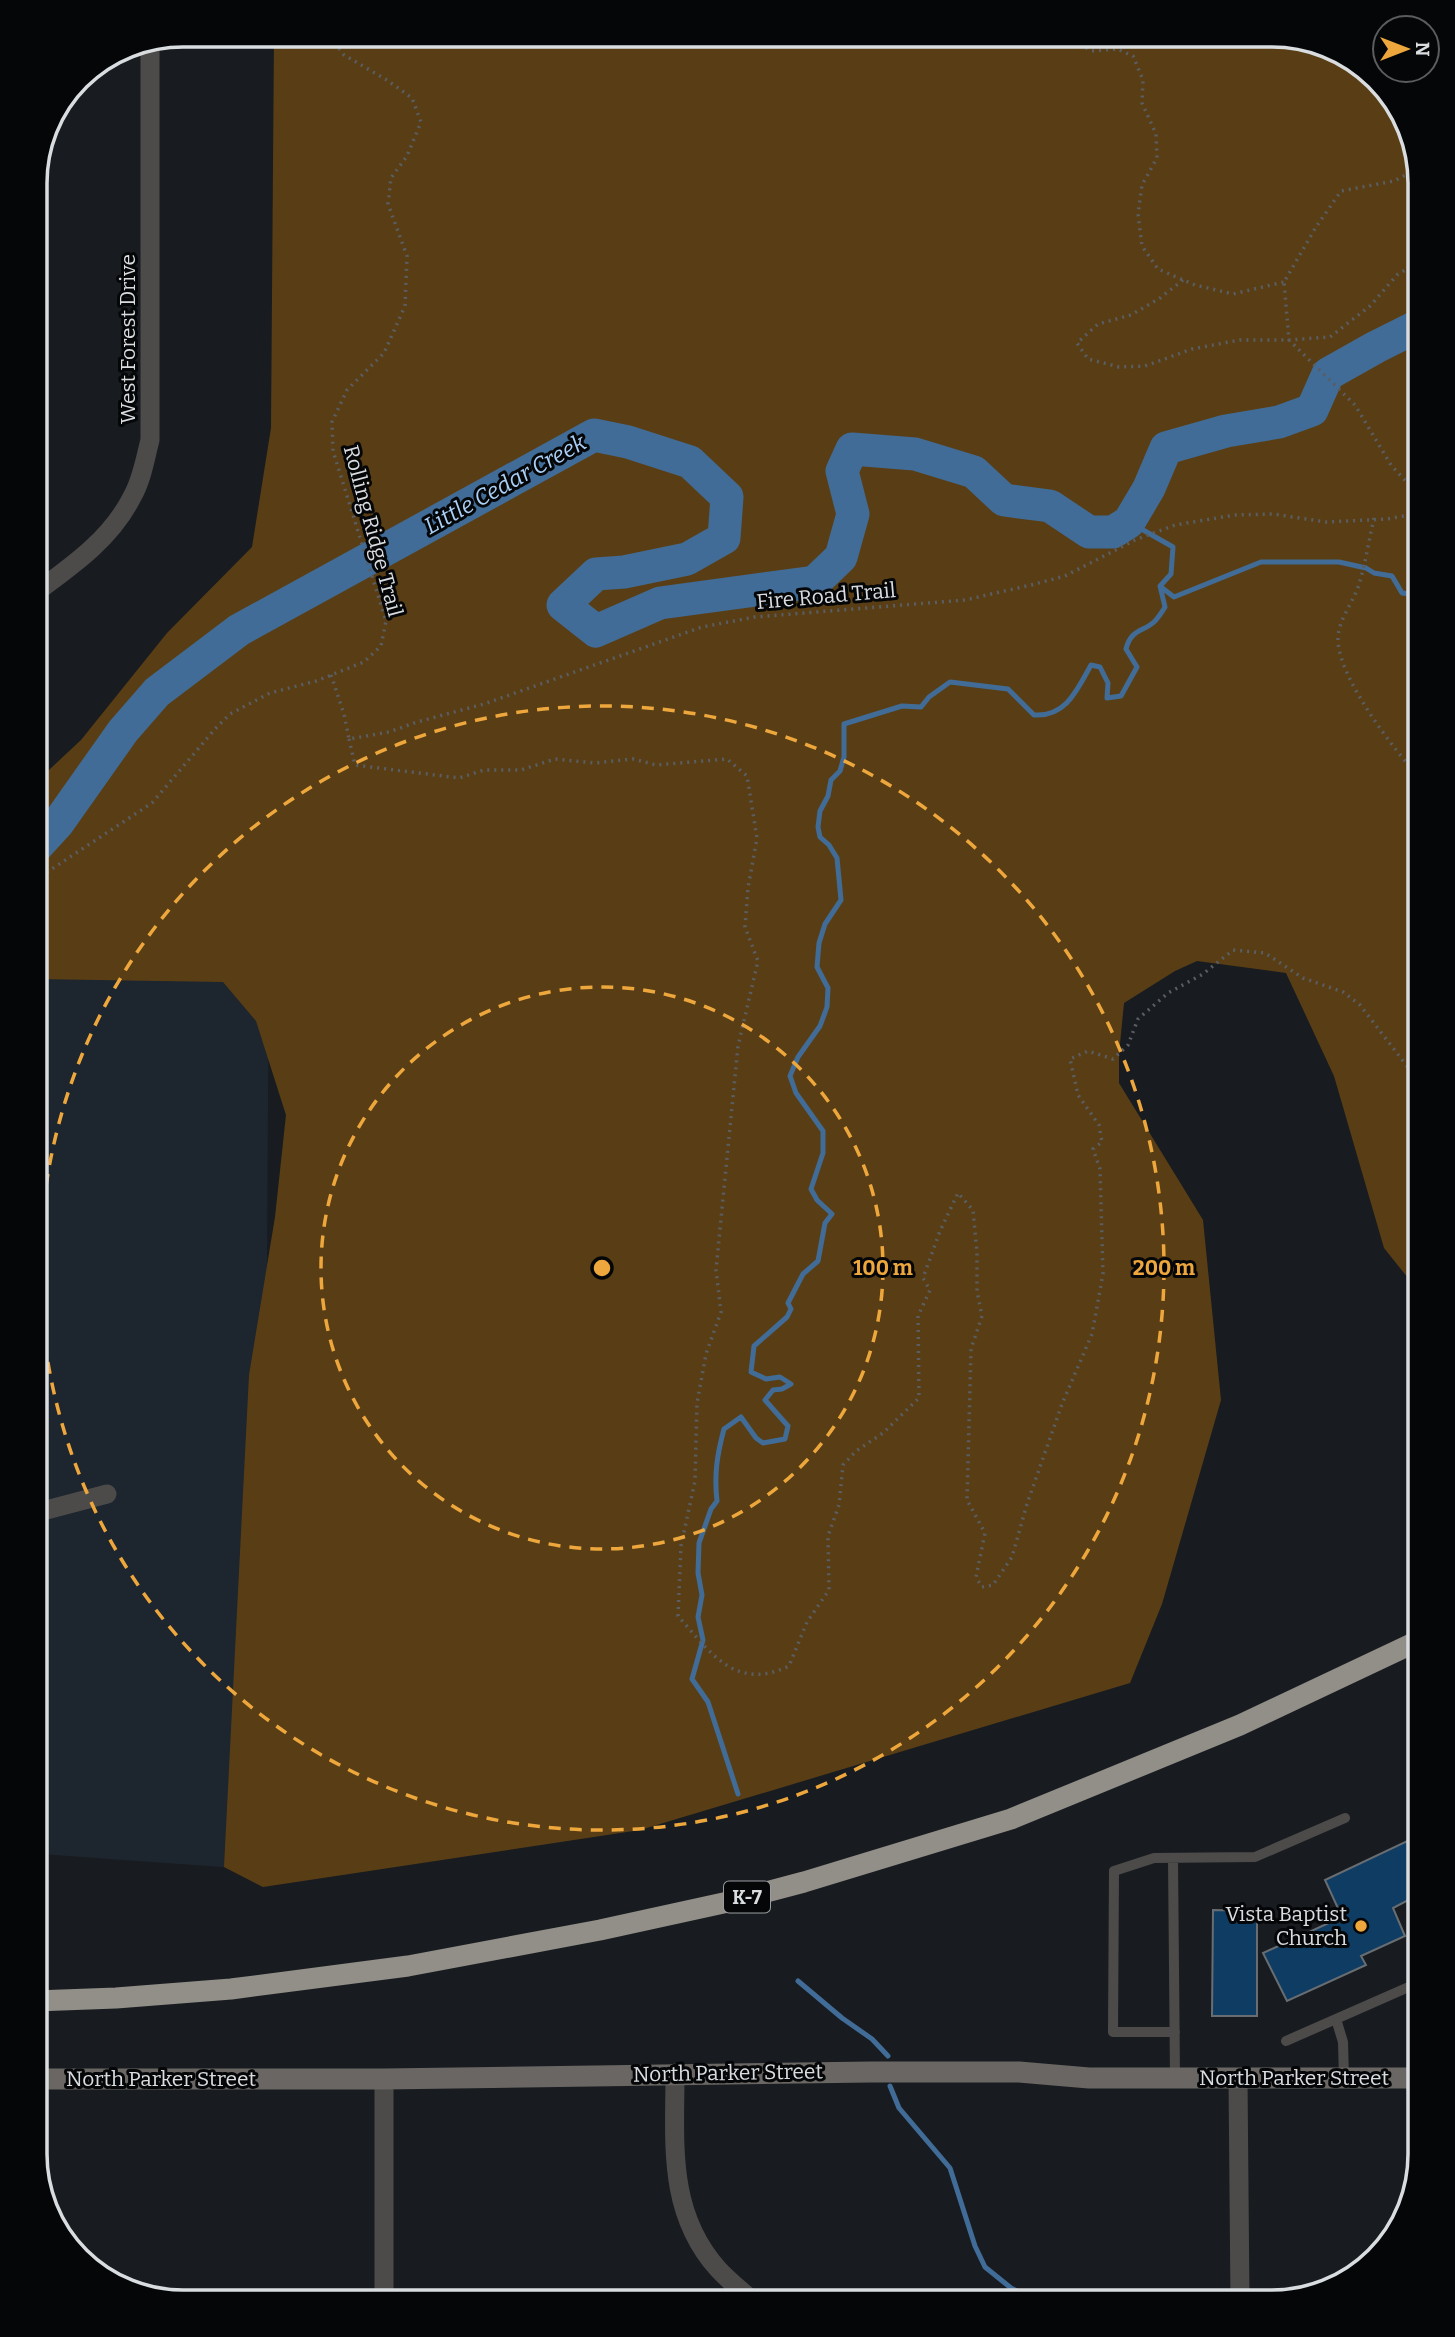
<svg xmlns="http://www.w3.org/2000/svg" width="1455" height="2337" font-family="Bitter,serif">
  <rect width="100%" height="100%" fill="#181c20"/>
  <path fill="#1d252e" d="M35,959L269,960L263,1870L40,1854L35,1856Z"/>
  <path fill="#593e15" d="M274,35H1282L1354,60L1405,117L1420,183V1293L1384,1248L1334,1076L1286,973L1197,961L1175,971L1124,1003L1119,1054V1083L1203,1220L1221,1400L1162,1604L1130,1683L640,1830L263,1887L224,1867L249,1375L275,1217L286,1115L256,1021L223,982L35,979V783L81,740L167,633L252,547L271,428Z"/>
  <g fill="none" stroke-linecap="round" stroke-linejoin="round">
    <path stroke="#416c97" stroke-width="5" d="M1161,587L1174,597L1261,562H1339L1366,568L1374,573L1392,576L1402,593L1417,595L1420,591
      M738,1794L708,1702L692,1679L703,1640L698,1617L702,1595L698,1573L699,1543L711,1509L717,1501C714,1475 717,1455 724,1429L741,1417L756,1438L763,1443L785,1439L788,1426L765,1400L773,1390L782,1389L791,1384L780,1377L766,1379L751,1372L754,1346L787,1317L791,1309L788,1303L803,1274L818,1261L825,1223L832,1214L817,1200L811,1189L823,1153V1131L796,1093L790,1076L798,1057L820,1026L827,1007L828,988L817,967L819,943L825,924L841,900L837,858L829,845L820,837L818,827L820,811L828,796L831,780L840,771L844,757V724L902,706L921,707L929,697L950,682L1008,689L1034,715C1066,717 1077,690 1091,665L1100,667L1108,683L1107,698L1121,696L1137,667L1126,649C1131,629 1143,632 1154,622C1158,618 1162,612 1165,607L1160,586L1171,574L1173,547L1129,522
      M798,1981L842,2018L872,2039L888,2056
      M890,2086L899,2108L950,2168L975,2246L985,2267L1011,2288L1039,2302"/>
    <path stroke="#416c97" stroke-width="33" d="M35,848L58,823L123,731L157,692L239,630L594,435L628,442L690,462L727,497L724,538L687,559L624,572L596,574L563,605L596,631L660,603L815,582L841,557L853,514L842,471L852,449L915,454L974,472L1004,500L1050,506L1089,532H1113L1129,522L1149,488L1166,448L1226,431L1279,422L1312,410L1328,374L1376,347L1420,325"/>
  </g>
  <path fill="#0f3c63" stroke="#686d72" stroke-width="2" d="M1420,1835V1894L1393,1908L1405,1936L1361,1956L1366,1965L1287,2001L1263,1953L1342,1917L1325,1880Z
    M1213,1910L1257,1911V2016H1212Z"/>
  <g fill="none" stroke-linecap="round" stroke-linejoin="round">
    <path stroke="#5a5d61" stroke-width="3.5" stroke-dasharray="2 5" stroke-linecap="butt" d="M1071,35L1072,40L1092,51L1117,49L1133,56L1143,80L1142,103L1156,134L1157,158L1142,185L1138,214L1142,246L1158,269L1195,285L1233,294L1284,282
      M1417,169L1394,181L1341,191L1316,227L1284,282L1289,340L1355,405L1391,465L1420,497
      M1183,280L1160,298L1131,315L1098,324L1077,343L1088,359L1119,367L1145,366L1192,349L1240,340H1289L1330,337L1370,306L1398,274L1420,262
      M1374,518C1369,539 1366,561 1360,581C1355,601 1337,620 1338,641C1340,680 1394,750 1420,778
      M331,675L344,714L349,739L389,732L417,722L484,704L702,627L755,617L965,600L1031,585L1065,576L1135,540L1175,525L1235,515L1273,514L1326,522L1387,519L1420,513
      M349,739L355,765L459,778L484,770H521L555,759L595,763L633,759L656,765L727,759L747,776L757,838L748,888L745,927L758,961L738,1046L716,1270L721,1312L706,1354L697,1403L695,1481L681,1546L678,1616C710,1652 735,1692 789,1666L807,1622L829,1590L828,1536L839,1505L843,1465L856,1451L883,1433L919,1398L918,1316L930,1290L923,1278L940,1231L958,1193L973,1210L977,1253V1291L982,1316L971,1349L967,1500L985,1533L976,1577L982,1587L993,1585L1012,1557L1027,1504L1062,1404L1092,1334L1103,1274L1100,1169L1093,1149L1102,1142L1099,1125L1078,1095L1070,1059L1088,1051L1113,1059L1128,1045L1138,1019L1168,993L1203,974L1233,950L1265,953L1303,978L1343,992L1360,1005L1420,1083
      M35,880L152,803L215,729L230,714L270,693L316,681L364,662L381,646L386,621L333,451L332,422L347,390L384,353L405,306L407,256L388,204L391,178L407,156L421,122L412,98L387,80L344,55L329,35"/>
    <path stroke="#4d4b49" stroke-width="10" d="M1173,1858L1175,2078
      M1336,2019L1343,2042L1344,2078
      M1175,2032H1113L1114,1871L1154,1858L1255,1857L1345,1818
      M1286,2041L1420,1982"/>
    <path stroke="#4d4b49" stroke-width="19" d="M35,593C72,566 111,539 132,497C142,480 145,459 150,440V41
      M35,1513L107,1494
      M675,2073C675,2143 667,2212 718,2269C729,2281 742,2291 754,2302
      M1238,2078L1240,2302
      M384,2302V2079"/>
    <path stroke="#696663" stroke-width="21" d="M35,2079H384L871,2072H1019L1089,2078H1420"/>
    <path stroke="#928e88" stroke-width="21" d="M35,2001L116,1998L231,1989L408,1966L600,1930L728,1902L804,1882L1011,1819L1240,1725L1420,1640"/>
  </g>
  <g fill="none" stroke="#eea73c" stroke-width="3.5" stroke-dasharray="12 9">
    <circle cx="602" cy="1268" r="281"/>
    <circle cx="602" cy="1268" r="562"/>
  </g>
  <circle fill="#eea73c" stroke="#050608" stroke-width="2.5" cx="1361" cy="1926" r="7"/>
  <g text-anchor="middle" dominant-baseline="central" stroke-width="6" stroke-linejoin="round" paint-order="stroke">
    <rect fill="#050608" stroke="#9a9c9f" stroke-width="2" x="724" y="1881.5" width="46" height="31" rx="5"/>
    <g font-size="19" font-weight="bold" fill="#dadde0">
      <text x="747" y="1897">K-7</text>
    </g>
    <g font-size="21" fill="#dadde0" stroke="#050608">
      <text transform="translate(128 339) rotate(-90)">West Forest Drive</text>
      <text transform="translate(373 531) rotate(75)">Rolling Ridge Trail</text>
      <text transform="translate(826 596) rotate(-5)">Fire Road Trail</text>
      <text transform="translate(728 2073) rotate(-1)">North Parker Street</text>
      <text x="1294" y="2078">North Parker Street</text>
      <text x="161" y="2079">North Parker Street</text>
    </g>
    <g font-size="21" fill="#dadde0" stroke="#050608" text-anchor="end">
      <text x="1347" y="1914">Vista Baptist<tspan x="1347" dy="24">Church</tspan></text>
    </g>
    <g font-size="23" font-style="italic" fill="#aad0f7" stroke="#050608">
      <text transform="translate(505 484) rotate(-29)">Little Cedar Creek</text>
    </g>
  </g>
  <path d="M0 0H1455V2337H0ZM183 47H1272A136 136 0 0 1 1408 183V2154A136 136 0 0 1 1272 2290H183A136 136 0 0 1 47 2154V183A136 136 0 0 1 183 47Z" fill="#050608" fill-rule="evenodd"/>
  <path fill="none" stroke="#dadde0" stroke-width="3.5" d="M183 47H1272A136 136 0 0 1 1408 183V2154A136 136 0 0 1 1272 2290H183A136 136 0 0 1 47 2154V183A136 136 0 0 1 183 47Z"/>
  <circle cx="602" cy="1268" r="10" fill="#eea73c" stroke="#050608" stroke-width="3.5"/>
  <g font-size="21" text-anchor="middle" font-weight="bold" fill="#eea73c" stroke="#050608" stroke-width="6" stroke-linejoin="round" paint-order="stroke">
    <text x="883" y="1275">100 m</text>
    <text x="1164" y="1275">200 m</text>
  </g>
  <g transform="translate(1406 49) rotate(90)"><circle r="33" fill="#050608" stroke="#5a5c5e" stroke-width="2"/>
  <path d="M0-5L12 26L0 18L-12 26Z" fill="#eea73c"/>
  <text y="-10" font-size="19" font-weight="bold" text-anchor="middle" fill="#dadde0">N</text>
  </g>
</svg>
